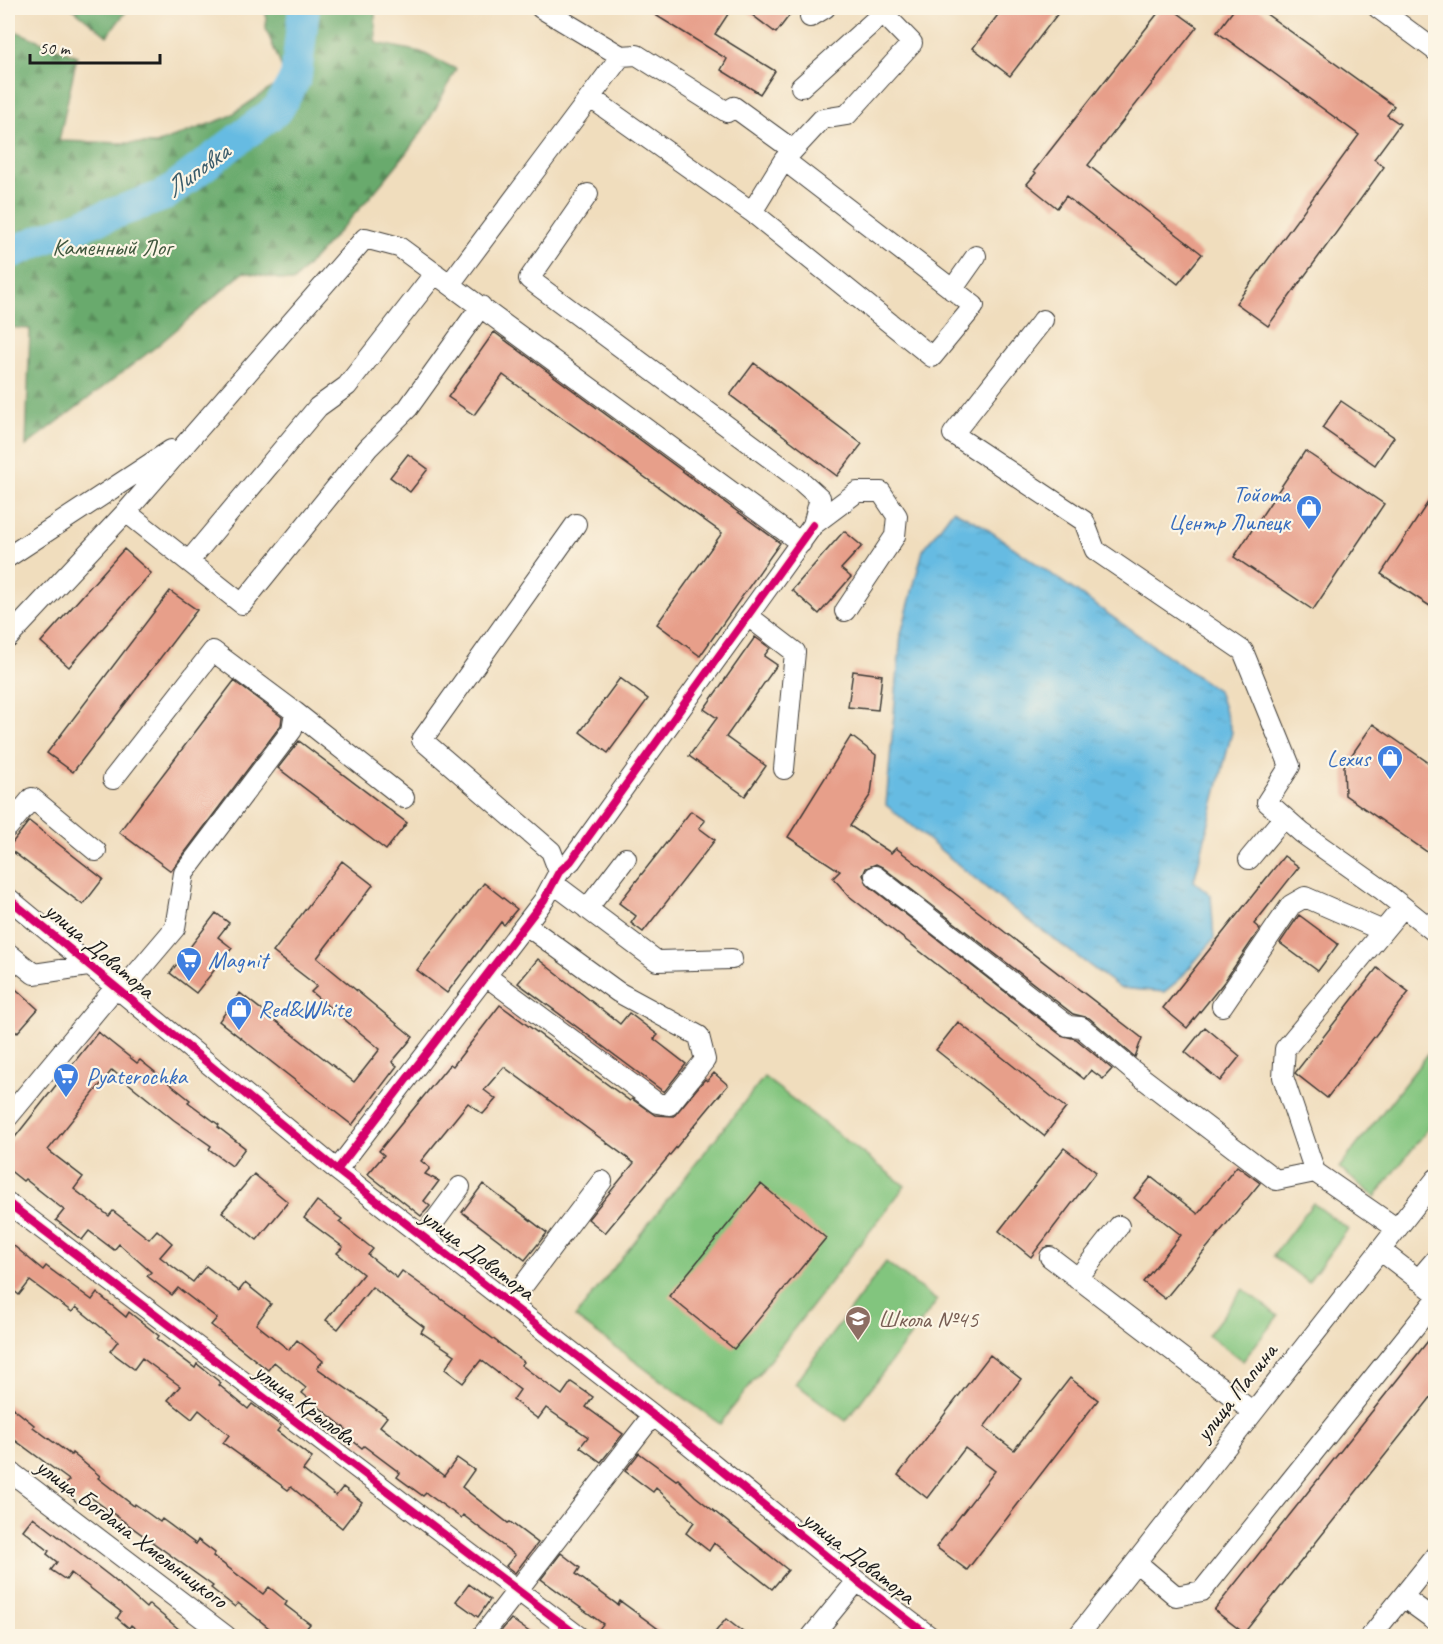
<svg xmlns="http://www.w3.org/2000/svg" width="1443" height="1644" font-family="Caveat,sans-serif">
  <defs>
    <pattern id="forest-firs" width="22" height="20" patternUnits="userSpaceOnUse" patternTransform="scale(1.5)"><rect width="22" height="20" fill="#69aa6d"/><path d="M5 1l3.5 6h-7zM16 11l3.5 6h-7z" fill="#568a59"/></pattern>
    <pattern id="water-ripples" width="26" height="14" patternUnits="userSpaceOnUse" patternTransform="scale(1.5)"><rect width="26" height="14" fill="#66bbe2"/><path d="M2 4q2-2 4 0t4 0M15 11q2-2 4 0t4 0" fill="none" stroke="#58a0c1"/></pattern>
  </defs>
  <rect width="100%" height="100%" fill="#fcf5e5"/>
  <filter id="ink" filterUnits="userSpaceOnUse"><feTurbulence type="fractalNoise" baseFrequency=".0167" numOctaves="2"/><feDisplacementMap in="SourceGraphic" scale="12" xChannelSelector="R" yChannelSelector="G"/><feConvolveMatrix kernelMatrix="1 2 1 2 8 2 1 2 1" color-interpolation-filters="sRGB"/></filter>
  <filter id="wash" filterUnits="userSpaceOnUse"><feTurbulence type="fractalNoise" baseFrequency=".008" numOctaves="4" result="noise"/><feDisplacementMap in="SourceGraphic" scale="24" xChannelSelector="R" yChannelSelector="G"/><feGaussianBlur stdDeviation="1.35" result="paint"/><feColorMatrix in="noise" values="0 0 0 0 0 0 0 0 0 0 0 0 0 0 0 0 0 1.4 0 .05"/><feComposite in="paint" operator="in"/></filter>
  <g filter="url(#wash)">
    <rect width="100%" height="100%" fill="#f0ddbd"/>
    <path fill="#82c57e" stroke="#4f704d" stroke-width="1.5" d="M1435,1045V1120L1375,1197L1339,1168Z
      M764,1077L905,1186L720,1424L575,1317Z
      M1313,1203L1348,1229L1308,1282L1273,1256Z
      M886,1262L937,1301L846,1421L795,1383Z
      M1243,1289L1278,1316L1243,1361L1208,1335Z"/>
    <path fill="url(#forest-firs)" stroke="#426344" stroke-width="1.5" d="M72,8H129L107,36Z
      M266,8H375L376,43L421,52L456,69C444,92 433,117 417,138C380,190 335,234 293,282L244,272L157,346L26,446L30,329L8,327V187L14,180L8,168V28L77,56L59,141L156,144L228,117L286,78L266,29Z"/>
    <path fill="url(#water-ripples)" stroke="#416c7f" stroke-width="1.5" d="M953,510L980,524L1218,691L1232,732L1194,881L1211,895L1214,939L1179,980L1164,992L1120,988L1001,900L886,805L901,634L923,550Z"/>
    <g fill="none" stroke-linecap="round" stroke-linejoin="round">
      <path stroke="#66bbe2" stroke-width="32" d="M8,254L46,238L165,195L278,109L296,77L304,8"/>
    </g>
    <g id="blocks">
      <path fill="#e79f8a" d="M644,8H732L715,34L775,71L760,94L721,70L727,59Z
        M743,8H795L776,33Z
        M1003,8H1062L1010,76L973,48Z
        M1162,8H1171L1197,27L1088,165L1202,254L1178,284L1066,196L1057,208L1027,184L1036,173L1034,171Z
        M1235,8H1258L1394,106L1387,115L1400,124L1374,159L1384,167L1268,326L1236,303L1359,135L1217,32Z
        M494,332L780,543L700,656L657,624L722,533L503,375L474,415L448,397Z
        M754,363L862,444L837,476L730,395Z
        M1341,401L1394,437L1375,465L1322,428Z
        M1305,451L1384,504L1313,610L1234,557Z
        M408,454L428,469L410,492L390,477Z
        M1436,490V610L1381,574Z
        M844,531L862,546L841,569L851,577L819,614L792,590Z
        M124,549L151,573L69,667L41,642Z
        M170,591L197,610L73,772L47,753Z
        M755,637L770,648L764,656L777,665L726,737L766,766L745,796L689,756L717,718L704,709Z
        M853,671L882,675L878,710L848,707Z
        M620,678L648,699L608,753L580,732Z
        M234,681L282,717L281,725L171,871L119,832Z
        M1373,724L1436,768V858L1345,795L1344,766Z
        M851,736L876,755L871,794L850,826L891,853L896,848L1142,1038L1135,1057L1089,1018L1073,1014L882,867L876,864L866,868L863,875L868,885L1061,1035L1076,1039L1112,1069L1103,1079L1091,1070L1084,1079L849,896L833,878L840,871L788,837Z
        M299,741L407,823L386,850L278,768Z
        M691,811L705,821L699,828L715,840L643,932L631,923L636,916L619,903Z
        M29,821L103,879L83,905L8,848Z
        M1284,856L1299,867L1254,924L1260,929L1224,982L1187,1028L1163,1008Z
        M342,861L373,885L317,958L413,1037L392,1062L397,1066L352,1125L219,1021L240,993L354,1082L380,1049L311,992L317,986L273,952Z
        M484,883L517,909L504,925L501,922L447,993L417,970Z
        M216,913L229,923L218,937L232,948L196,993L170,973Z
        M1299,915L1338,944L1318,971L1280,943Z
        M538,959L620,1024L629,1013L658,1035L654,1039L686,1064L664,1092L518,983Z
        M1377,968L1409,992L1327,1098L1295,1073Z
        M8,982L38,1009L17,1033L8,1024Z
        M500,1005L630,1101L632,1099L655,1115L674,1116L705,1079L707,1081L714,1073L728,1085L605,1233L588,1219L634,1163L504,1067L484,1090L496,1099L483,1114L468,1103L421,1161L430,1168L425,1174L439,1181L424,1201L430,1206L421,1216L368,1174L384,1155L379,1151L450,1064L453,1066Z
        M958,1022L1066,1108L1044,1136L936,1050Z
        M1205,1027L1240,1056L1220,1081L1185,1052Z
        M98,1032L137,1063L140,1060L190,1100L188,1102L219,1125L218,1127L245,1148L232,1166L209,1149L211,1146L174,1120L112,1070L48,1150L83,1177L74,1189L109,1216L113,1211L149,1239L157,1230L172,1243L160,1257L193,1282L206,1266L239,1291L245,1283L271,1304L256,1324L289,1350L297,1340L323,1361L317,1368L387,1417L380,1426L444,1476L457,1458L474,1470L462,1487L508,1523L510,1522L538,1543L515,1573L506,1566L515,1555L463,1515L461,1518L426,1493L423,1496L397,1477L400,1473L364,1446L362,1448L344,1434L347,1430L302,1393L306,1388L274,1362L268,1370L211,1325L217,1318L178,1288L172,1295L147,1276L151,1272L119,1244L114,1250L89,1231L82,1240L56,1220L64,1210L25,1179L23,1181L8,1169V1146Z
        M1064,1148L1096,1172L1031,1257L999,1231Z
        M1237,1166L1260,1183L1165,1299L1143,1282L1181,1235L1134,1198L1151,1177L1198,1214Z
        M254,1174L288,1202L257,1240L222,1212Z
        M483,1184L547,1233L525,1260L462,1212Z
        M761,1184L826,1238L734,1349L669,1296Z
        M317,1201L342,1219L339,1222L373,1249L368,1255L397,1278L402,1271L465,1316L464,1317L524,1362L521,1365L562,1395L571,1382L593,1397L586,1407L623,1434L601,1462L580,1447L588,1437L546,1408L538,1419L513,1400L520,1390L481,1360L463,1383L445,1369L455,1355L421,1332L424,1327L372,1287L338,1329L326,1320L363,1274L337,1253L343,1247L304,1218Z
        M8,1241L43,1270L46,1266L92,1300L97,1293L126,1317L129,1312L159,1336L157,1339L195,1368L197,1364L221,1383L219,1385L248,1409L252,1404L281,1426L277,1431L312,1458L303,1470L336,1496L343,1487L362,1502L342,1528L291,1487L288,1490L223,1443L229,1435L199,1410L192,1419L168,1400L180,1386L142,1358L134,1369L110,1351L118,1341L76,1307L72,1312L30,1281L19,1295L8,1286Z
        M1436,1331V1391L1244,1633L1214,1610Z
        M990,1355L1021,1379L984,1427L1014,1450L1070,1378L1098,1400L967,1570L936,1547L995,1471L965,1448L927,1498L898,1475Z
        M8,1404L34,1425L33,1427L71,1455L72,1453L100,1476L98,1478L134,1506L135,1504L160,1522L162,1519L196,1544L198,1540L215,1553L213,1556L263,1594L269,1587L287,1602L285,1605L310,1624L300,1636H279L238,1603L235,1607L211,1588L213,1586L86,1494L78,1503L61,1489L69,1480L8,1435Z
        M639,1453L676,1480L678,1479L695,1496L788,1570L772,1589L714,1543L709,1551L686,1533L694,1522L656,1488L653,1492L625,1471Z
        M33,1517L111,1577L146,1608L149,1604L187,1636H145L131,1625L129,1628L117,1618L121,1612L71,1573L66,1580L51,1570L57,1562L47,1554L49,1551L23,1530Z
        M561,1553L580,1568L576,1574L618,1605L620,1601L668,1636H594L603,1624L541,1579Z
        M469,1584L490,1600L478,1617L456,1601Z
        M511,1619L535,1636H497Z
        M726,1619L748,1636H712Z"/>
    </g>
  </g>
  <g filter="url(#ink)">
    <use href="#blocks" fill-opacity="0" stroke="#3c3934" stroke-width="1.5"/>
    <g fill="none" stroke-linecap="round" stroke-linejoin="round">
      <defs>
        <path id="minor" d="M1378,8L1436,51
          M810,17L825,8
          M621,56L637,55L727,112L734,107L793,150
          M591,98L752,212L932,357L974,306L784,160L822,119L847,115L912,43L883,13L801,87
          M588,194L529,279L801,481L820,498L813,525
          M752,212L784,160
          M450,284L621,56L541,8
          M952,290L976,256
          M1043,320L953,434L1084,521L1095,550L1243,651L1290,766L1267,802L1302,833L1381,889L1436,933
          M126,512L365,238L399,247L801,543
          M8,557L171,450
          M189,561L318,407L347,386L435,273
          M748,616L795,652L784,769
          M8,638L126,512L242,604L368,448L408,408L481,306
          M113,779L213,651L295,712L404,798
          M8,827L32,798L96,851
          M1249,859L1284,817
          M559,872L551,851L422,740L576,524
          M875,876L1068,1026L1081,1027L1132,1070L1276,1180L1315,1172
          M553,883L657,961L732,959
          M8,898L337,1170L653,1415L857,1581L929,1636
          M587,909L626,858
          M8,953L34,974L88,966
          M486,976L657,1103L669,1105L705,1060L699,1036L618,992L526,925
          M120,993L175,928L184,873L292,730L295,712
          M1222,1006L1291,905L1305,897L1383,931
          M8,1117L115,988
          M337,1170L544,900L559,872L571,861L813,525L857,492H881L897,516L895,536L845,611
          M8,1203L578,1636
          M1396,1228L1315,1172L1283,1077L1285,1049L1403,907
          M423,1237L460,1187
          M1380,1250L1436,1293
          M1050,1257L1253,1412
          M1077,1279L1119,1226
          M1418,1280L1436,1259
          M510,1303L602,1181
          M8,1470L226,1636
          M1136,1562L1176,1596L1202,1591L1436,1300
          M1403,1597L1436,1621
          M482,1636L653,1415
          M812,1636L857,1581
          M1078,1636L1436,1179
          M1371,1636L1436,1555"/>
      </defs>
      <use href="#minor" stroke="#3c3934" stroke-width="22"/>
      <use href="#minor" stroke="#fff" stroke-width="20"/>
      <defs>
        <path id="cycleway" d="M8,898L337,1170L653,1415L857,1581L929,1636
          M337,1170L544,900L559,872L571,861L813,525
          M8,1203L578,1636"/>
      </defs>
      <use href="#cycleway" stroke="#fcf5e5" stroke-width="11"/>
      <use href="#cycleway" stroke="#d6006c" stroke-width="8"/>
    </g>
  </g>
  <defs>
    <symbol id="shop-pin" viewBox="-11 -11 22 30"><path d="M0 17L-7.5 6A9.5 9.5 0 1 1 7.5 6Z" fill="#3f7fe0" stroke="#fcf5e5"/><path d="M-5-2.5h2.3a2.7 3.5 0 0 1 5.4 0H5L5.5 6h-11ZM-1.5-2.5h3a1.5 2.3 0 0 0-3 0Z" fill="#fff"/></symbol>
    <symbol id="supermarket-pin" viewBox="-11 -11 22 30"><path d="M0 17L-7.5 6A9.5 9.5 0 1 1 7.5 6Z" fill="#3f7fe0" stroke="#fcf5e5"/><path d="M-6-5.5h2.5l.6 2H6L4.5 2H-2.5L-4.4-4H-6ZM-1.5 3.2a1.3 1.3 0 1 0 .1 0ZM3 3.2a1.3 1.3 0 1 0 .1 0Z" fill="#fff"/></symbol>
    <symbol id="school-pin" viewBox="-11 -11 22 30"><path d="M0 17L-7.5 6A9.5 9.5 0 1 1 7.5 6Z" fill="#8d6e63" stroke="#fcf5e5"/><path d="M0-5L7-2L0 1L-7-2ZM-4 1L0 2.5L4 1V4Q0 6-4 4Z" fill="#fff"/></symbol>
  </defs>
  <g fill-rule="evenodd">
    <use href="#shop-pin" x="1294" y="493" width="30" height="40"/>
    <use href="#shop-pin" x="1375" y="743" width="30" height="40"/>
    <use href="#supermarket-pin" x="174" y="945" width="30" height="40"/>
    <use href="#shop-pin" x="224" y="994" width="30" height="40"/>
    <use href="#supermarket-pin" x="51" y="1061" width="30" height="40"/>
    <use href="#school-pin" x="843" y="1304" width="30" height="40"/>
  </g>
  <g text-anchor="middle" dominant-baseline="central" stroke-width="4.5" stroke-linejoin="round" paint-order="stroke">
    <g font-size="24" fill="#40573e" stroke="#fcf5e5">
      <text x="112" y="247">Каменный Лог</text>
    </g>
    <g font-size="24" fill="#366cbe" stroke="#fcf5e5" text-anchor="start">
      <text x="1290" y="494" text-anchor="end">Тойота<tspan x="1290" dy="28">Центр Липецк</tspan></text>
      <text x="1370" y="758" text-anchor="end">Lexus</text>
      <text x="208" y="960">Magnit</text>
      <text x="258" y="1009">Red&amp;White</text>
      <text x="86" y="1076">Pyaterochka</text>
    </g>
    <g font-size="24" fill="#1c1c1c" stroke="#fcf5e5">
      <text transform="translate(100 950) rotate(40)">улица Доватора</text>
      <text transform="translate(478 1254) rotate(37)">улица Доватора</text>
      <text transform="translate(1236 1392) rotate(-52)">улица Папина</text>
      <text transform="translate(305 1404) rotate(37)">улица Крылова</text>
      <text transform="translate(132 1533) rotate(37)">улица Богдана Хмельницкого</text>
      <text transform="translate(859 1557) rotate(38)">улица Доватора</text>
    </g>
    <g font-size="24" fill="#785e54" stroke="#fcf5e5" text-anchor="start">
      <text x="878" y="1319">Школа №45</text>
    </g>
    <g font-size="26" font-style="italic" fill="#3a5c6b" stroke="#fcf5e5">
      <text transform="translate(197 170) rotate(-36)">Липовка</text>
    </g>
  </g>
  <rect width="1443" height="1644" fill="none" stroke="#fcf5e5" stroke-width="30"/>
  <path d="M30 54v9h130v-9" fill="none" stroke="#1c1c1c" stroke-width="3"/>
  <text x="39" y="54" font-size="18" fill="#1c1c1c" stroke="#fcf5e5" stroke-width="4.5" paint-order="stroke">50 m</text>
</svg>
